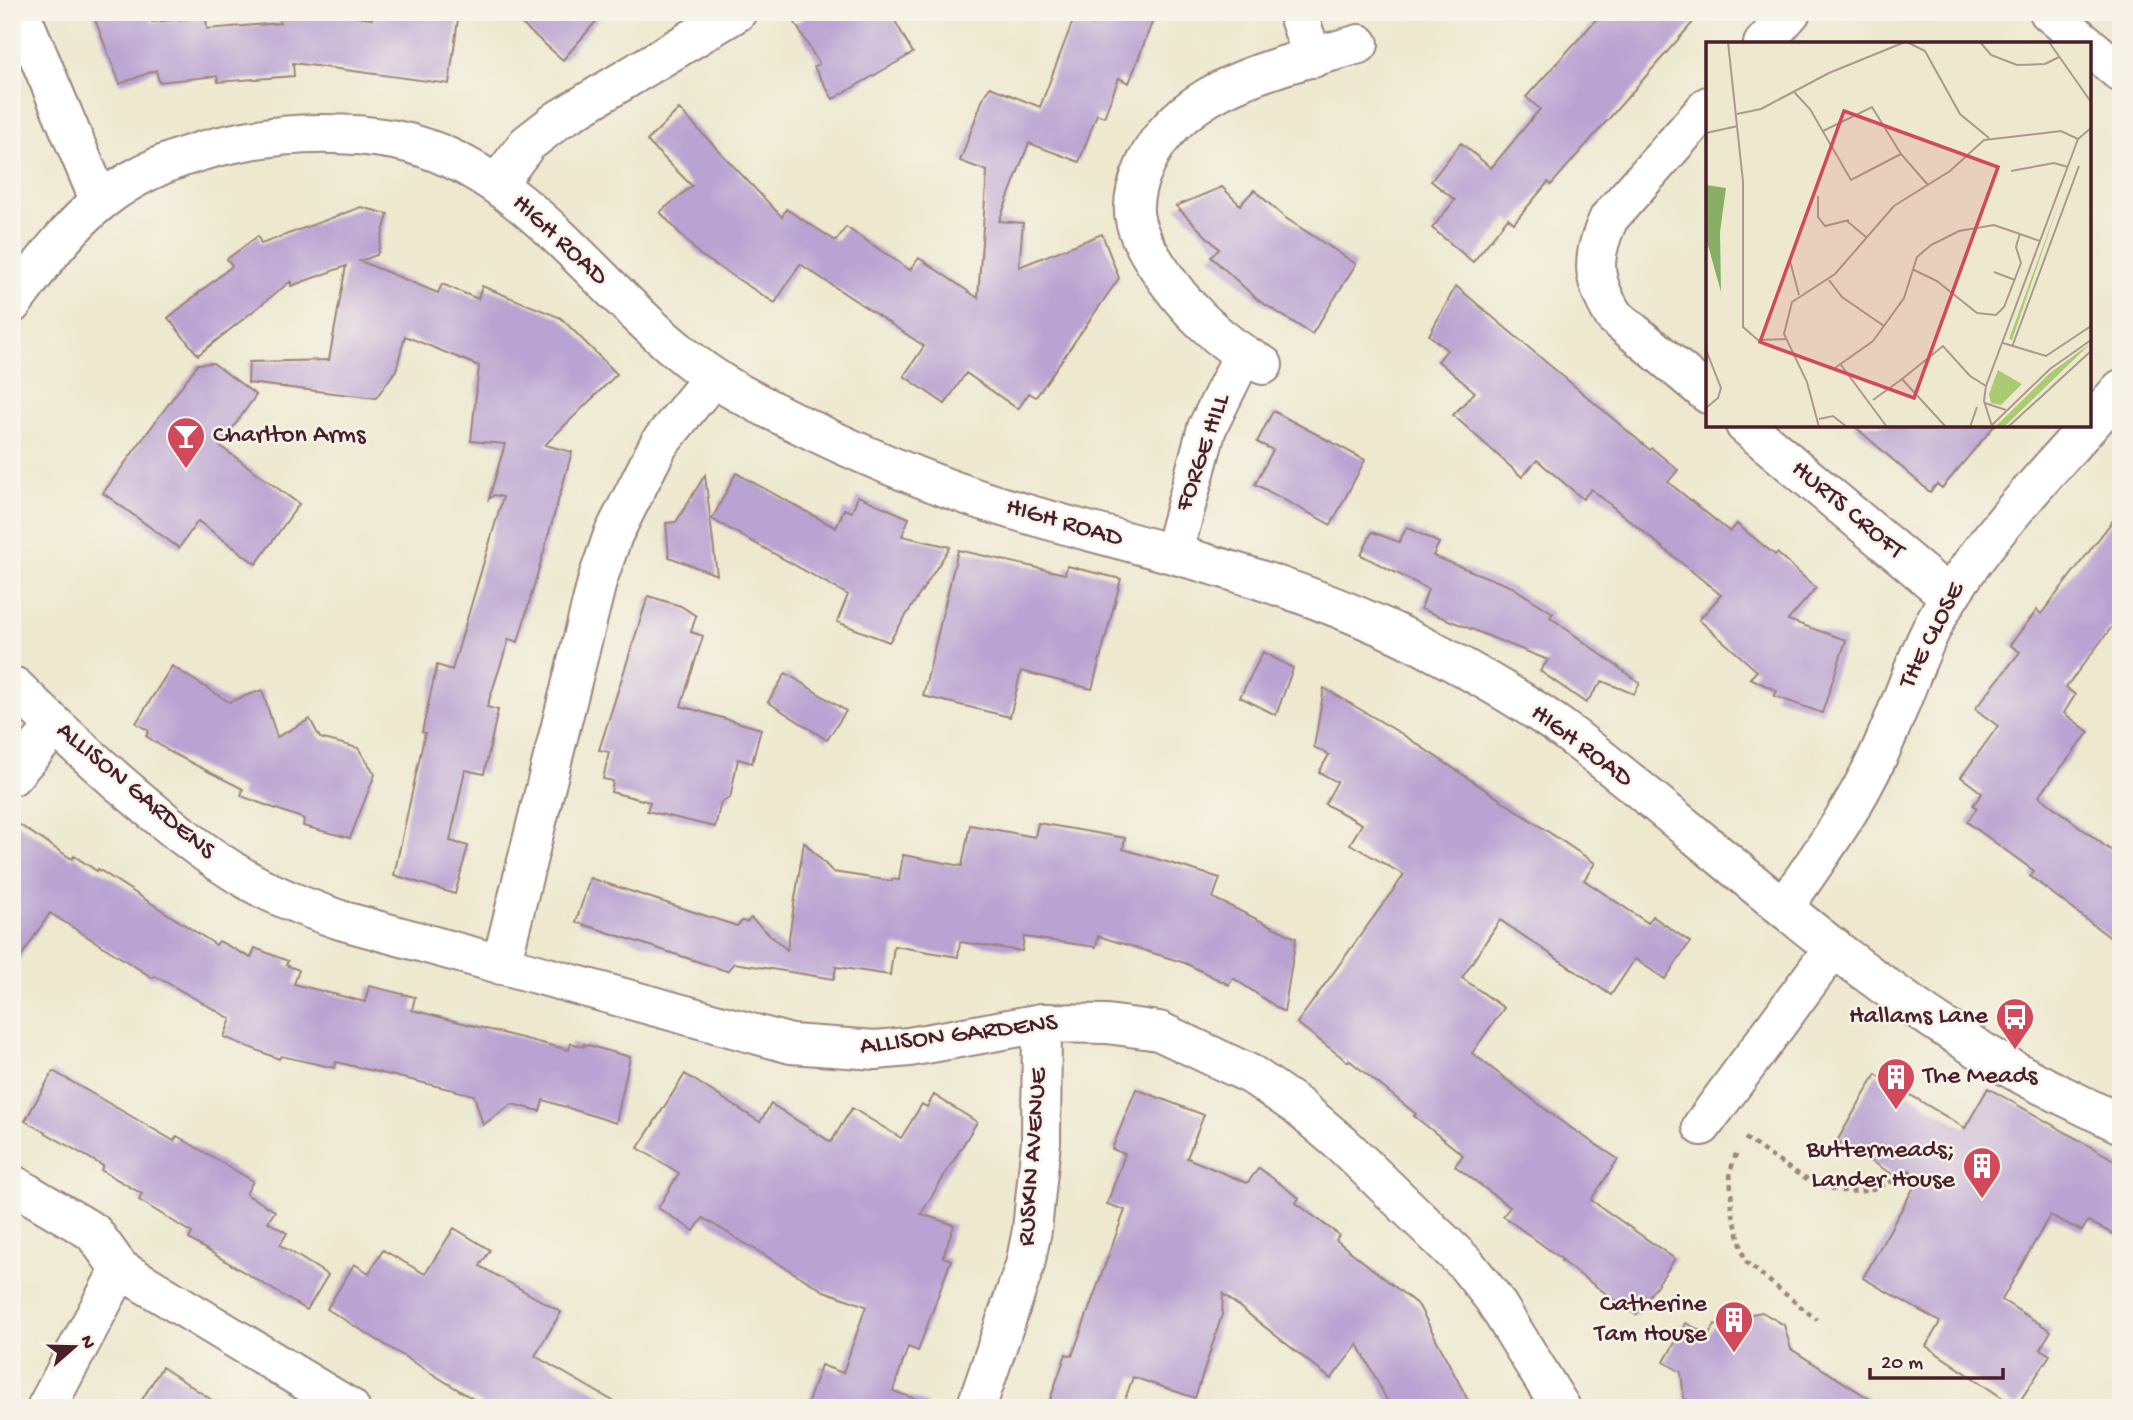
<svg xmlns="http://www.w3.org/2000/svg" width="2133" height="1420" font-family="'Gochi Hand',sans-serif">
  <rect width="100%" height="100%" fill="#f7f3e8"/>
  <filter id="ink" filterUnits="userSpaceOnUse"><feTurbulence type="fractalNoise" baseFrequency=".0143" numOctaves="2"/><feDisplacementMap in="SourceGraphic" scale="14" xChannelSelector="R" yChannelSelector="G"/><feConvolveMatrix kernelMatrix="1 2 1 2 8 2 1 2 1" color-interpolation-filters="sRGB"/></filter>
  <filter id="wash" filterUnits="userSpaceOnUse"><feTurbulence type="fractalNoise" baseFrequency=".00686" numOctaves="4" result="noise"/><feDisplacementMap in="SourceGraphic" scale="28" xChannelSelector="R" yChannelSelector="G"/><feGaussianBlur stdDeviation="1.57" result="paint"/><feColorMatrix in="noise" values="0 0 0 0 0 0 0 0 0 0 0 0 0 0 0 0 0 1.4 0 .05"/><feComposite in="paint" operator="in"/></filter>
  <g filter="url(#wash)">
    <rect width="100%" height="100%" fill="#ede8ce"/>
    <g id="blocks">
      <path fill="#b9a3d2" d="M92,12H148L152,22L206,17L207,29L280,23L279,16L323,12L372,19V12H459L449,84L293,63L294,76L218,82L217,76L159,82L156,70L120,84Z
        M508,12H604L563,60Z
        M815,12H890L913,53L833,99L814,67L819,64L795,23Z
        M1095,12H1156L1129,83L1119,78L1104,117L1097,114L1079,162L1029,143L999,221L1023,223L1019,267L1102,234L1119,278L1036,397L1029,393L1018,409L966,373L945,404L904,376L924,346L800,264L775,303L699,254L660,212L692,186L647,141L679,109L782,217L786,209L836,241L846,227L910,270L919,258L978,298L987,171L960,161L984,96L990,87L1040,107L1074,18L1093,25Z
        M1603,12H1702L1551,185L1548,182L1514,223L1508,218L1473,262L1432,228L1455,200L1431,181L1461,143L1491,168L1540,109L1526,97Z
        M1222,187L1240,205L1254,190L1284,217L1356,264L1312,334L1258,300L1211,257L1219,249L1176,206Z
        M361,207L388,214L377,255L360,261L438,293L442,284L478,299L482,286L561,318L617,374L545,445L572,452L518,642L509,639L487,707L498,710L484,774L465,770L450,841L468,846L455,894L394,875L425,733L422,732L437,665L452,670L503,497L494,495L489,499L505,444L471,441L479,366L405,336L396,370L376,398L248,383L249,362L329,360L346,266L291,286V281L198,355L168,318L232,266L227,259L258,236L261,244Z
        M1456,286L1650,450L1652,448L1678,470L1668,482L1730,532L1737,524L1775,555L1777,553L1816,588L1788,620L1846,640L1822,713L1774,696L1777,691L1750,678L1757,671L1699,620L1721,595L1591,489L1583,499L1537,460L1522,477L1453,415L1475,392L1438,361L1447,350L1429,335Z
        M213,363L256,395L220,446L299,504L256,564L198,521L179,548L103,493L198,364Z
        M1273,411L1365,460L1331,525L1255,484L1273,450L1257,442Z
        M1853,425H1995L1942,488L1937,484L1930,492Z
        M736,473L836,528L844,509L852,512L858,496L909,518L902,536L950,547L889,642L837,622L848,595L712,519Z
        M705,475L717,575L669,557L666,523L676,522Z
        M2121,510V615L2066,687L2075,695L2064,713L2089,732L2039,796L2121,858V946L2030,876L2034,871L1967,822L1977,808L1973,805L1982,793L1961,777L1998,726L1975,709L2020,652L2010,645L2037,610L2041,614Z
        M1407,527L1439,543L1433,556L1512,587L1553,613L1550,617L1640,683L1634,694L1602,681L1586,703L1540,671L1548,660L1421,609L1428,589L1361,555L1372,532L1399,542Z
        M958,550L1065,574L1067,566L1121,579L1092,689L1021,671L1010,717L923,696Z
        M648,596L681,606L696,616L691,632L703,636L681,706L761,729L752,763L738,759L730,798L721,802L715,827L647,811L650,802L611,792L613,781L603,779L609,752L599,750Z
        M1263,652L1293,668L1276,715L1240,697Z
        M172,666L229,702L262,690L277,737L310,719L320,738L358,748L375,774L350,838L303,826L304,819L241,796L243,789L170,752L146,736L149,731L136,723Z
        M786,673L846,711L827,740L768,702Z
        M1324,688L1402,734L1595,863L1584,880L1648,923L1652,916L1690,942L1665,979L1635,959L1611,995L1500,920L1462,978L1504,1008L1472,1053L1562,1122L1618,1159L1591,1200L1675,1259L1636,1315L1561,1261L1563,1260L1503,1216L1510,1207L1455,1166L1463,1155L1414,1116L1416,1114L1349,1060L1348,1062L1297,1023L1404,875L1350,844L1362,824L1325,804L1337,782L1319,772L1329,755L1314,747Z
        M12,820L72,859L74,856L97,871L98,869L216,945L219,941L251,958L255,948L288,961L286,965L299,970L294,984L365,1002L369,986L415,997L412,1010L569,1050L571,1043L584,1047V1044L630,1057L616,1123L543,1100L540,1111L512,1104L483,1125L474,1095L336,1062L335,1068L281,1056L279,1059L224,1037L231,1019L155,976L153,978L50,913L12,970Z
        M1038,823L1125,838L1123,849L1220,878L1213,898L1296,938L1284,1012L1233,978L1229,985L1185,963L1098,936L1096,947L1024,937L1022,951L960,942L958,957L894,946L890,975L836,967L834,979L734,963L727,971L576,922L590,878L737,926L742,921L747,922L751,918L787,950L804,842L833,872L892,881V879L899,880L903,855L962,866L970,825L1035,837Z
        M53,1071L174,1141L177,1136L253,1181L246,1194L275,1211L268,1222L287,1233L280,1245L328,1275L307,1310L189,1239L192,1233L139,1200L142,1194L101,1170L103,1166L25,1121Z
        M685,1074L760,1122L771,1104L831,1142L852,1108L901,1138L922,1104L927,1107L934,1095L977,1122L921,1214L954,1225L943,1257L951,1260L918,1351L908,1347L893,1391L927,1403L926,1408H806L821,1365L843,1373L866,1306L824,1291L703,1218L694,1231L658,1208L679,1173L638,1148Z
        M1876,1074L1965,1128L1988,1088L2121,1164V1238L2088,1221L2082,1231L2050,1215L2002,1300L2051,1331L2040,1349L2050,1355L2016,1407L1926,1346L1940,1322L1863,1278L1914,1187L1837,1141Z
        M1136,1089L1204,1115L1187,1158L1247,1183L1259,1168L1299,1198L1296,1203L1339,1235L1336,1240L1419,1306L1472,1408H1391L1358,1344L1331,1379L1223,1294L1222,1315L1195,1398L1133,1377L1122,1408H1047L1066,1354L1072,1356L1125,1210L1107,1204L1125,1154L1112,1149Z
        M454,1228L490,1250L480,1266L561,1312L535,1356L625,1408H488L327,1309L354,1264L369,1273L383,1250L425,1274Z
        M1762,1312L1784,1325L1791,1349L1884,1408H1699L1684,1398L1681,1372L1664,1362L1686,1323L1709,1335L1715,1324L1735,1335L1747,1315Z
        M162,1367L224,1408H137Z"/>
    </g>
  </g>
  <g filter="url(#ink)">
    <use href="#blocks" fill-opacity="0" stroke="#9c847c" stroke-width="2"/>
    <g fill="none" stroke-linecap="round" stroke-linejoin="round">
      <defs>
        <path id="minor" d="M20,12L100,202
          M1297,12L1313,58
          M2049,12L2087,44
          M1763,44L1791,12
          M2089,46L2121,73
          M1708,106L1609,218C1591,257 1591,279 1614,316L1708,394
          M497,184L527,144L558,120L737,12
          M12,304C39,268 66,229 101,201C176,141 302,123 395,140C539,168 615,326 739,393C814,434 894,470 975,498C1038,519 1102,534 1165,552C1260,577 1356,610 1442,656C1485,679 1529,704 1568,733C1663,805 1752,886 1847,958C1896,995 1947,1031 2000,1062C2038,1085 2081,1104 2121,1124
          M1263,365C1220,344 1182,305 1156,264C1132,227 1126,206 1145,165C1182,83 1282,67 1359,44
          M1745,425L1949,596
          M1173,554L1207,428L1243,355
          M15,687C48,720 83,751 118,782C160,818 202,854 251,882C279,898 310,909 340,920L791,1044L876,1050L909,1047L1042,1023L1107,1024L1159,1031L1252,1075L1296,1105L1343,1145L1465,1263L1493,1298L1561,1408
          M12,776L55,727
          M1784,907C1818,858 1854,809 1879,754C1904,701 1919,643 1951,594C1997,522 2065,454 2121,389
          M501,965L598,578L613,535L659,444L713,377
          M1702,1126L1834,947
          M12,1184L93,1232L120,1269
          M46,1408L120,1269L350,1408
          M976,1408L1025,1265L1032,1230L1041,1142L1042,1023"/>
      </defs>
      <use href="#minor" stroke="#9c847c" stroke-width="42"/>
      <path stroke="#9c847c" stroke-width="4.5" stroke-dasharray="5 5" stroke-linecap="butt" d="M1745,1138C1781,1162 1828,1204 1875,1188C1888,1184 1902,1176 1914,1169
        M1736,1154L1730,1172L1732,1210L1745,1261L1817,1320"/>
      <use href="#minor" stroke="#fff" stroke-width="38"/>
    </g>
  </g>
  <defs>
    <symbol id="bar-pin" viewBox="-11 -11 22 30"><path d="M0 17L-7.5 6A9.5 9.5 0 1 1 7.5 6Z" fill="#d1495b" stroke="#f7f3e8"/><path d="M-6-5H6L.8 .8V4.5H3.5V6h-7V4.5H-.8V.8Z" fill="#fff"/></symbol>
    <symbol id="bus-pin" viewBox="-11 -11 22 30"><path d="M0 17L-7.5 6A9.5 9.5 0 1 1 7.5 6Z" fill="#d1495b" stroke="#f7f3e8"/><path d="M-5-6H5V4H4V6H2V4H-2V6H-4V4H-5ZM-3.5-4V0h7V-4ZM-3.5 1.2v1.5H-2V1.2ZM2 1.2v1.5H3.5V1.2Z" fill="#fff"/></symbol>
    <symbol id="building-pin" viewBox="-11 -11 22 30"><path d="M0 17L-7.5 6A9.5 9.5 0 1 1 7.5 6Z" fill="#d1495b" stroke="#f7f3e8"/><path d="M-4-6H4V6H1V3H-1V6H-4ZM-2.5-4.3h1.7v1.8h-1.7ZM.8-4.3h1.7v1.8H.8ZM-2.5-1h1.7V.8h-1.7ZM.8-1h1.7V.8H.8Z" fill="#fff"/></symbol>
  </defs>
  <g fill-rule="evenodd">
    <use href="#bar-pin" x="164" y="414" width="44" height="60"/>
    <use href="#bus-pin" x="1993" y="995" width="44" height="60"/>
    <use href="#building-pin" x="1874" y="1055" width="44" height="60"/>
    <use href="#building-pin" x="1960" y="1144" width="44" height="60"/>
    <use href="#building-pin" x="1712" y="1298" width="44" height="60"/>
  </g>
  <g text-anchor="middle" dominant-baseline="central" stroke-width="5" stroke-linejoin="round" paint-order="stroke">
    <g font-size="26" fill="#4a1f2b" stroke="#f7f3e8">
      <text transform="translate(559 241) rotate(43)">HIGH ROAD</text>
      <text transform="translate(1204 453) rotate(-71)">FORGE HILL</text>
      <text transform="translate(1847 511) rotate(40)">HURTS CROFT</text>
      <text transform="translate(1064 524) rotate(16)">HIGH ROAD</text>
      <text transform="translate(1933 636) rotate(-63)">THE CLOSE</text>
      <text transform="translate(1581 747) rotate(37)">HIGH ROAD</text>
      <text transform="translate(135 792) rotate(40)">ALLISON GARDENS</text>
      <text transform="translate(959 1036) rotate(-7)">ALLISON GARDENS</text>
      <text transform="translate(1034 1157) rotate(-86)">RUSKIN AVENUE</text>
    </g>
    <g font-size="26" fill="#4a1f2b" stroke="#f7f3e8" text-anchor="end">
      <text x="213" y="436" text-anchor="start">Charlton Arms</text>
      <text x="1988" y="1017">Hallams Lane</text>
      <text x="1923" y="1077" text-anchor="start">The Meads</text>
      <text x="1955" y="1151">Buttermeads;<tspan x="1955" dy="30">Lander House</tspan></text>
      <text x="1707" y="1305">Catherine<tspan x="1707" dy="30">Tam House</tspan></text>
    </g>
  </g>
  <g transform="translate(1706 42)">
    <rect width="385" height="385" fill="#ede8ce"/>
    <path d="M354,158L306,298L303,297ZM385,301L298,385H289L344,331ZM292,328L316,342L295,363L285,361L283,352Z" fill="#abcb73"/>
    <path d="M0,143L20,146L14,190L15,250L0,196Z" fill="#88af65"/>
    <path fill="none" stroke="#ac988d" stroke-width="2" d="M22,0L37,140V285L52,298L80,297M201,0L219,9L254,72L283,96M274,0L285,13L311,23L339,22L353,15M343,0L385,60M88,50L104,67L145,138L195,112M31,72L55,67L123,31L199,0M117,89L166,65L195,112L222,143M0,91L32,84M305,129L348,121L362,125M112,154V175L119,184L143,178M141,179L160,195M84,219L93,253M206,227L231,239L271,271L290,273L298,265L315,221L310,205L314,191M288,230L309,238M123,238L136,255L178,284M297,301L340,314L385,284M306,305L373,124M0,308L15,346L12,356L0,366M135,323L181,385M129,326L167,299L198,256L211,215L225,203L253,189L288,183L334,199M167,358L196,337M279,361L300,368M113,377L127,374L141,385M285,384L344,327L385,298M286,384L278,359L280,344L372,97L385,86M113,385L101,340L78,292L86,260L129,232L188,164L244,129L278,98L355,89L372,97M240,385L196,337L237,304L264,334L280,344M264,385L271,365M302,385L385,309"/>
    <path fill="#d1495b" fill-opacity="0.15" stroke="#d1495b" stroke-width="3.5" d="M138,69L292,125L208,356L54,300Z"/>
    <rect width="385" height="385" fill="none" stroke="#4a1f2b" stroke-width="3.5"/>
  </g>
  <rect width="2133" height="1420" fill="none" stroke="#f7f3e8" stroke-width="42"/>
  <g transform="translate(74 1347) rotate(70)" stroke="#f7f3e8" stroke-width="5" paint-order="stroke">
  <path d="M0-5L12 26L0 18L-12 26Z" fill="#4a1f2b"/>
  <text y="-10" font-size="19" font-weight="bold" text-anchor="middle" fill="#4a1f2b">N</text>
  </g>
  <path d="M1870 1368v10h133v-10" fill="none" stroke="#4a1f2b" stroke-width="3.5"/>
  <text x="1881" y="1368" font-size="21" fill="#4a1f2b" stroke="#f7f3e8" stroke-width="5" paint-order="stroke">20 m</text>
</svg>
